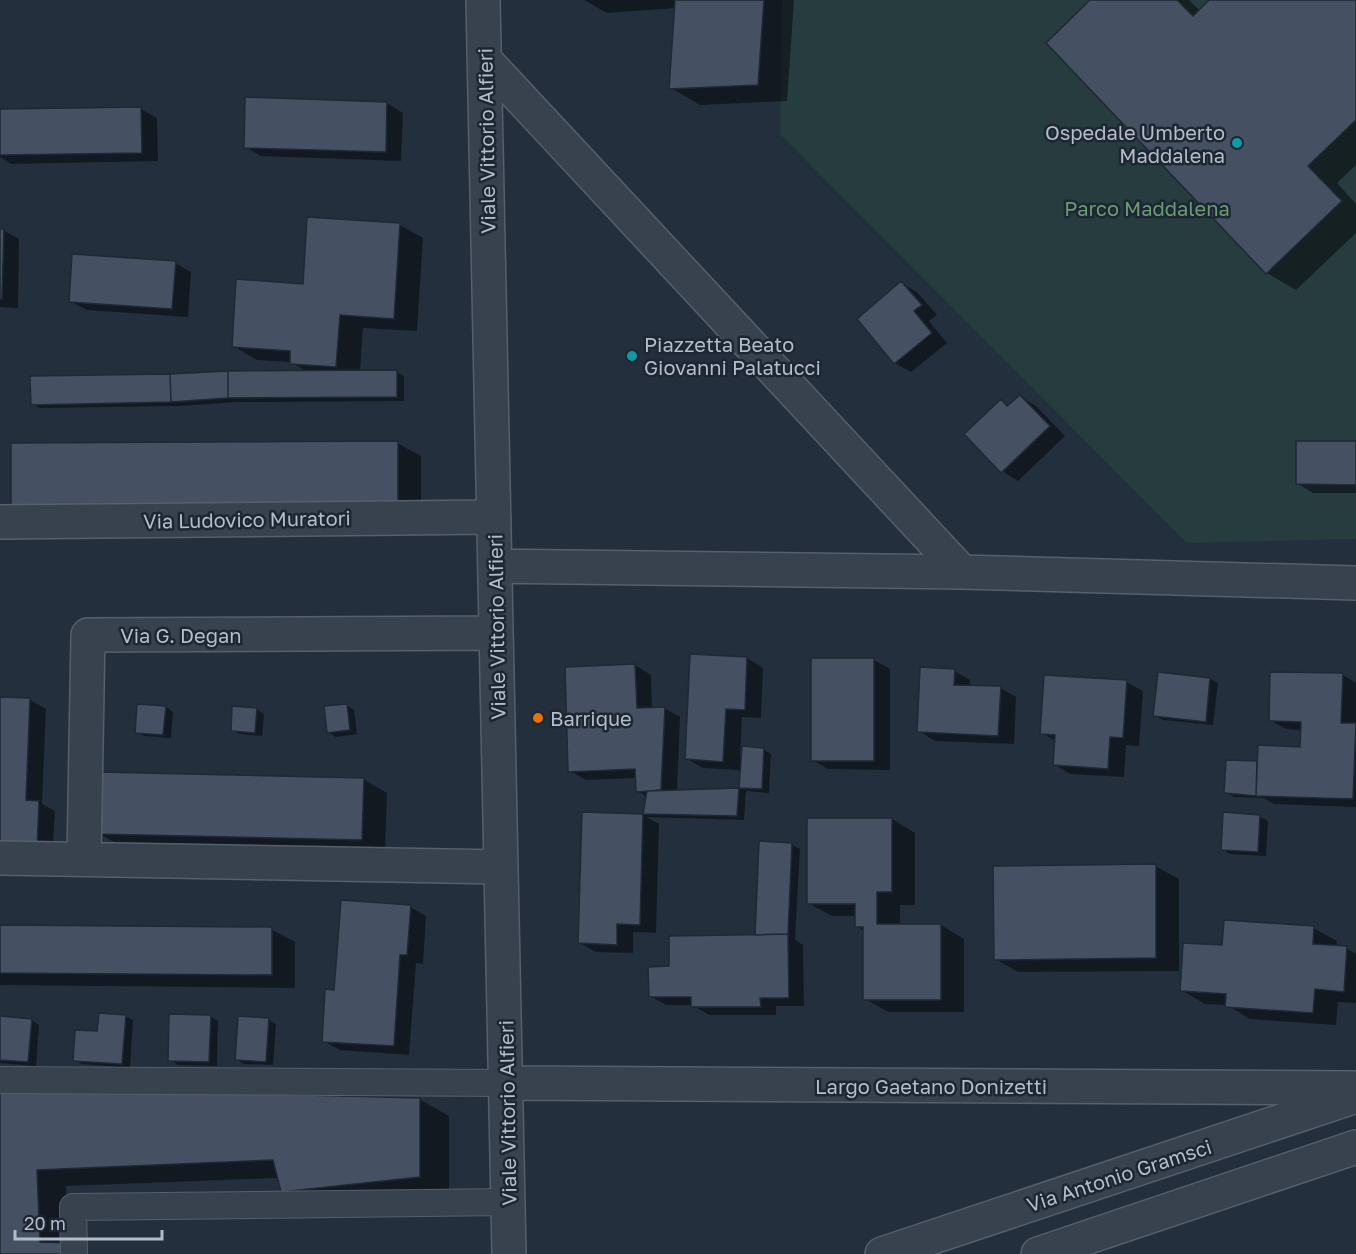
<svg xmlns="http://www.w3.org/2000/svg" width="1356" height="1254" font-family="'Golos Text',sans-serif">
  <rect width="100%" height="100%" fill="#242f3e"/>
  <path fill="#263c3f" d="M782,0H1356V539L1187,543L780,134Z"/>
  <path fill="#0007" d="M584,0H794L787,101L700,105L671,88L676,8L607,13Z
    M1093,0H1189L1200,11L1211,0H1356V165L1337,183L1356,204V233L1296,290L1267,273Z
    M247,98L387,103L403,113L401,161L261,156L245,147Z
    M141,109L157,118L158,161L11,164L0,157V111Z
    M400,225L423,238L417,331L363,328L360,372H396L404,376V401L237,402L180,406L40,408L32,404V378L228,372H307L291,362L257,360L233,346L304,285Z
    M0,230H3L19,239L18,308L0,307Z
    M175,263L191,272L188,317L87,310L70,301Z
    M901,283L917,292L937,315L929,321L947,343L911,372L895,363Z
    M1020,396L1036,406L1065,436L1018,481L1002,471L1001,401L1010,406Z
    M397,443L421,456V516L13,505Z
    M1356,443V493H1313L1297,483Z
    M692,655L747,658L763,668L761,718L742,717L740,756L763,749L771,754L769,793L746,791L744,820L646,817L659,824L656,933L633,932V953L596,952L580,943L583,814L644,815L648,797L637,791V778L586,780L570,771L635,665L651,675L652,709L664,708L680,717L677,792L740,789L742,770L703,768L687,759Z
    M874,660L890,669V770L828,769L812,760Z
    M954,671L970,680V687L1000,688L1016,697L1014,744L935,741L919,731Z
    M1343,675L1356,683V807L1274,804L1264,798L1234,797L1226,792L1228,762H1259L1302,748V730L1286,729L1270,720Z
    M1210,679L1218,683L1213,725L1163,720L1155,715Z
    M1126,682L1143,691L1139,746L1126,745L1124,777L1070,774L1054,764L1056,741L1042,733Z
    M0,698L30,700L46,709L42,804L55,811L52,859L0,856Z
    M346,705L354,710L357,734L336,737L328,732Z
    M166,707L173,712L171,738L144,736L136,732Z
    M256,709L264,714L262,736L240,734L232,730Z
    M363,779L387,793L385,852L121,846L98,833Z
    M1260,817L1268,821L1266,856L1230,854L1222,849Z
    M892,819L915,833V905H900V925H941L964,939V1012H888L865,999V931L856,926V916H832L808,903Z
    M760,842L792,845L800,849L795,940L803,945L804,1006H776V1015H709L692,1005H666L650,996L670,968L756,936Z
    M1155,866L1179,879V971L1018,972L995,959Z
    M410,907L426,916L423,964L416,963L409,1055L340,1050L323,1041L336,992Z
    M0,927L271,929L295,942V988L0,985Z
    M1313,928L1337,941L1336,947L1346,948L1356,954V1003L1338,1002L1336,1025L1250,1019L1227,1005L1205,1004L1181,990L1224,947Z
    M125,1016L133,1020L130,1068L82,1064L74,1060L99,1033Z
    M210,1016L218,1021L217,1066L178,1065L170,1060Z
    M0,1018L31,1020L39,1025L36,1066L0,1063Z
    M268,1020L276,1024L273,1065L244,1064L236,1059Z
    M0,1088L419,1099L449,1116V1193L311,1208L282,1191L279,1178L66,1186L68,1244L0,1254Z"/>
  <path fill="#455162" stroke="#1f2835" stroke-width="1.5" d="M675,0H764L758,85L669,89Z
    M1090,0H1177L1193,16L1209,0H1356V120L1308,166L1342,201L1266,274L1046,43Z
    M245,97L387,102L386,152L244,148Z
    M141,107L142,153L0,155V109Z
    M307,217L400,223L394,319L340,315L336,367L290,364V351L232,347L236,279L303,284Z
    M0,229H4L2,299H0Z
    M72,254L176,261L172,309L69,302Z
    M901,281L922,305L914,311L932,333L894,364L857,319Z
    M397,370V397L228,398V371Z
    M228,371V398L171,402L170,374Z
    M170,374L171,402L31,405L30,376Z
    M1020,395L1050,426L1001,473L964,434L1001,399L1007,406Z
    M398,441V503L11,506V443Z
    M1296,441H1356V485L1296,484Z
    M690,654L747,657L745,710L726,709L723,762L685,759Z
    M811,658H874V761H811Z
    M635,664L637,708L665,707L661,790L636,792L635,769L568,772L565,667Z
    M920,667L955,669L954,685L1001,686L998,736L917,732Z
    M1158,672L1210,678L1206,722L1153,716Z
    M1270,672L1343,673L1341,723H1356L1353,799L1256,796L1258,745L1300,747L1301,722L1269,721Z
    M1044,675L1127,680L1123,738L1110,737L1108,769L1053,765L1055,735L1040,734Z
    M0,697L30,698L26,800L39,801L37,850L0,849Z
    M137,704L166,706L163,735L135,733Z
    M347,704L350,730L327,733L324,706Z
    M232,706L257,708L255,733L231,731Z
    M742,746L764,748L762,789L739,788Z
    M1226,760L1257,761L1256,796L1224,793Z
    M98,772L364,778L362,840L96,834Z
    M739,788L737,816L643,814L647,791Z
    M582,812L643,814L640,925L617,924V945L578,943Z
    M1223,812L1260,815L1258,852L1221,850Z
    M807,818H892V892H877V924H941V1000H863V927H855V904H807Z
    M759,841L792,843L788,934L755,935Z
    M1156,864V958L994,960L993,866Z
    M341,900L411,905L407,955H400L394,1046L322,1042L325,989L334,990Z
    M1224,920L1314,926L1313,944L1347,946L1344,992L1315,989L1313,1013L1225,1007L1226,994L1180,991L1183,943L1222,945Z
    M0,925L272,927V975L0,973Z
    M788,934L789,998H760L761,1007H691V997H649L648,967L669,966V936Z
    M99,1013L126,1015L122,1064L73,1061L75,1030L97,1031Z
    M169,1014L211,1015L209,1062L168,1061Z
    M0,1016L32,1019L28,1062L0,1060Z
    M238,1016L269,1018L266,1062L235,1060Z
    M0,1087L420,1098V1177L281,1192L273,1160L37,1170L40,1242L69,1243L68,1254H0Z"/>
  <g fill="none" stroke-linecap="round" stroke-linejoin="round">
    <defs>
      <path id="service" d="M0,1080L506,1083
        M74,1254L73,1207L508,1202"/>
      <path id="minor" d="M483,0L509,1254
        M485,60L962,572
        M0,522L494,517
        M495,566L962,572L1356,583
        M0,858L501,867
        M84,858L88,635L496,633
        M506,1083L1356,1088"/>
      <path id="tertiary" d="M882,1254L1356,1096
        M1038,1254L1356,1147"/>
    </defs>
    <use href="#service" stroke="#565f6c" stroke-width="28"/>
    <use href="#minor" stroke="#565f6c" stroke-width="36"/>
    <use href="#tertiary" stroke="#565f6c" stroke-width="36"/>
    <use href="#service" stroke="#38414e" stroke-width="26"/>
    <use href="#minor" stroke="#38414e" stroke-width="33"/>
    <use href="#tertiary" stroke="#38414e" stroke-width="33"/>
  </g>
  <g fill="#0f9aa8" stroke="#1d2633" stroke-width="2">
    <circle cx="1237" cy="143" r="6"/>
    <circle cx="632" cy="356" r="6"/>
  </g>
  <circle fill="#e8710a" stroke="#1d2633" stroke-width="2" cx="538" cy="718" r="6"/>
  <g text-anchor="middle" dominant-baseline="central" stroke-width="5" stroke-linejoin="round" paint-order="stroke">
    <g font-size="20" fill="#b4bcc9" stroke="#1d2633" text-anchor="start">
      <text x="1225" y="132" text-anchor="end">Ospedale Umberto<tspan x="1225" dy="23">Maddalena</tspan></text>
      <text x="644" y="344">Piazzetta Beato<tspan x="644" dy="23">Giovanni Palatucci</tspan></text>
      <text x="550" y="718">Barrique</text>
    </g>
    <g font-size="20" fill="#b4bcc9" stroke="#1d2633">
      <text transform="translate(486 141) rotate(-91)">Viale Vittorio Alfieri</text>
      <text transform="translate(247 519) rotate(-1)">Via Ludovico Muratori</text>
      <text transform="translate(496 627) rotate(-91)">Viale Vittorio Alfieri</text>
      <text x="181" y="635">Via G. Degan</text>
      <text x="931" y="1086">Largo Gaetano Donizetti</text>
      <text transform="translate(507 1113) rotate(-91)">Viale Vittorio Alfieri</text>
      <text transform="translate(1119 1175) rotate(-18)">Via Antonio Gramsci</text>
    </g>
    <g font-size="20" fill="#6b9a76" stroke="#1d2633">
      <text x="1147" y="208">Parco Maddalena</text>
    </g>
  </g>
  <path d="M15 1230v9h147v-9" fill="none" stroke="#b4bcc9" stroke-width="3"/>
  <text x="24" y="1230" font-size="18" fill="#b4bcc9" stroke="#1d2633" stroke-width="4.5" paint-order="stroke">20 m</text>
</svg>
